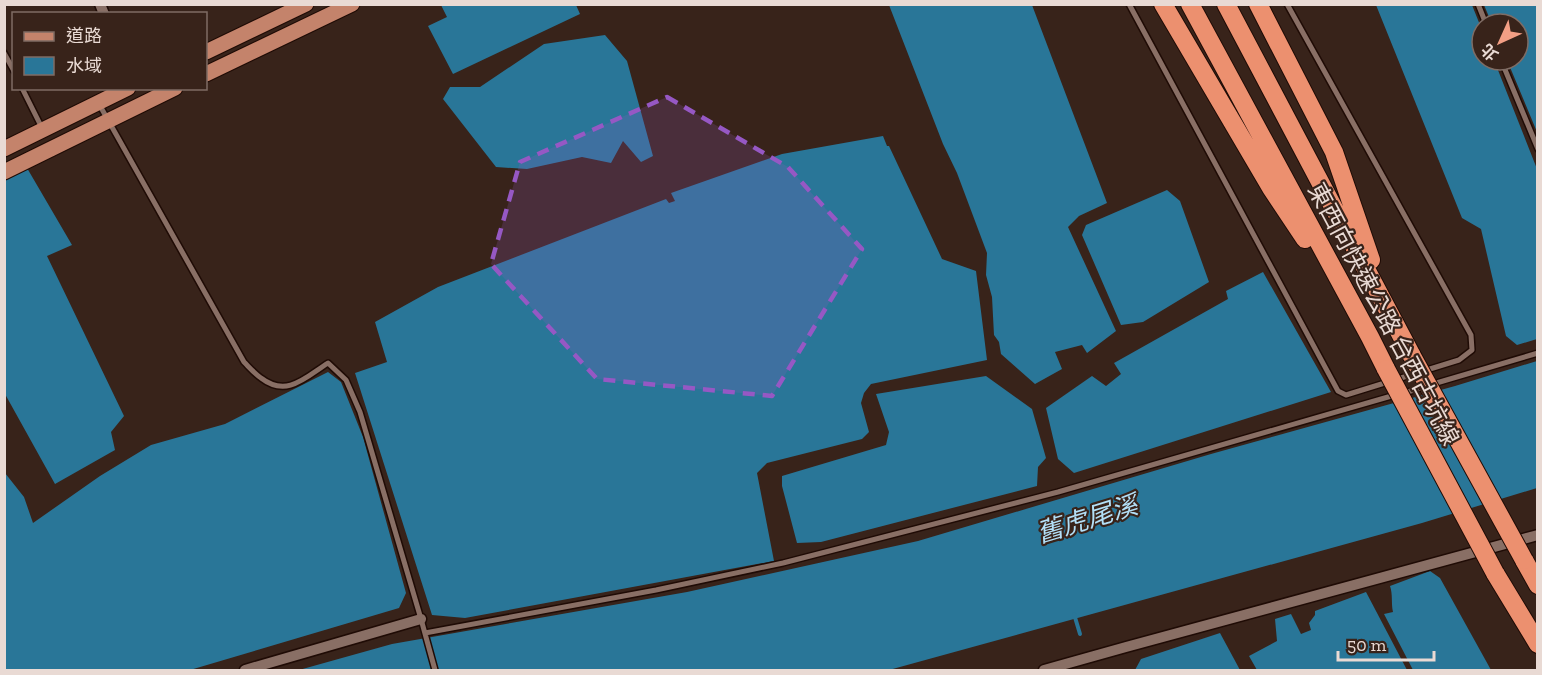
<svg xmlns="http://www.w3.org/2000/svg" width="1542" height="675" font-family="'Zilla Slab','Noto Sans TC',serif">
  <rect width="100%" height="100%" fill="#38231a"/>
  <path fill="#297698" d="M441,5H576L580,14L453,74L428,26L447,17Z
    M889,5H1032L1107,203L1079,216L1068,227L1116,331L1087,353L1082,345L1055,352L1062,369L1035,384L1001,354L999,342L994,335L992,297L986,275L987,253L957,173L943,144Z
    M1376,5H1472L1482,30V60H1494L1537,169V339L1517,345L1506,336L1481,229L1462,218Z
    M1484,5H1537V132L1507,60H1518V24H1492Z
    M605,35L627,61L653,156L641,162L623,141L611,163L582,157L527,169L496,167L443,99L450,87H480L544,44Z
    M883,136L887,146H889L942,259L976,271L987,360L871,384L864,393L861,403L869,432L862,439L767,463L757,473L774,561L465,618L432,615L355,373L387,362L375,322L438,287L666,199L669,203L675,201L671,193L782,154Z
    M27,168L72,245L47,256L124,416L111,432L115,450L55,484L5,394L4,229L6,224L5,223V179Z
    M1167,190L1180,201L1209,282L1143,322L1121,325L1082,235L1086,225Z
    M1263,272L1331,392L1074,473L1058,459L1046,408L1092,376L1106,386L1121,374L1114,363L1228,299L1226,291Z
    M1537,361V488L1422,523L889,670H299L392,644L687,592L918,541L1211,454L1455,386Z
    M328,372L341,382L363,437L406,593L399,608L190,670H5V473L24,497L33,523L100,476L151,445L225,424Z
    M986,376L1032,409L1046,458L1038,467L1037,486L821,542L797,543L782,486V476L886,445L889,432L876,394Z
    M1430,571L1440,578L1491,670H1413L1384,614L1393,612C1391,603 1393,595 1390,586Z
    M1366,592L1407,670H1257L1249,656L1277,641L1275,619L1291,614L1301,634L1311,630L1309,623L1315,615V611Z
    M1220,633L1240,670H1135L1141,659Z"/>
  <g fill="none" stroke-linecap="round" stroke-linejoin="round">
    <path stroke="#297698" stroke-width="4" d="M1074,614L1080,634"/>
    <defs>
      <path id="lane" d="M1129,4L1338,391L1346,395L1459,360L1472,350L1471,335L1287,4
        M1478,4L1486,24
        M4,53L14,71
        M1501,60L1538,149
        M22,88L42,128
        M99,104L244,362C249,367 255,374 261,378C287,398 306,377 328,363L346,380L360,412L421,619L435,670
        M1433,384L1538,353
        M1404,393L1424,387
        M425,633L656,590L783,563L1058,492L1395,395"/>
      <path id="street" d="M100,4L104,14
        M245,670L421,619
        M1044,670L1126,647L1538,535"/>
      <path id="primary" d="M206,52L306,4
        M206,74L352,4
        M4,149L128,88
        M4,172L175,88"/>
      <path id="highway" d="M1163,4L1271,188L1305,239
        M1190,4L1370,337L1386,369
        M1226,4L1412,356
        M1258,4L1334,152L1371,260
        M1524,560L1538,585
        M1495,573L1538,644"/>
    </defs>
    <use href="#lane" stroke="#1f0b05" stroke-width="8"/>
    <use href="#street" stroke="#1f0b05" stroke-width="13"/>
    <use href="#primary" stroke="#1f0b05" stroke-width="17"/>
    <use href="#highway" stroke="#1f0b05" stroke-width="20"/>
    <use href="#lane" stroke="#896f65" stroke-width="5"/>
    <use href="#street" stroke="#896f65" stroke-width="10"/>
    <use href="#primary" stroke="#c4836b" stroke-width="15"/>
    <use href="#highway" stroke="#ec906f" stroke-width="18"/>
    <defs>
      <path id="highway-bridge" d="M1412,356L1524,560
        M1386,369L1495,573"/>
    </defs>
    <use href="#highway-bridge" stroke="#1f0b05" stroke-width="20" stroke-linecap="butt"/>
    <use href="#highway-bridge" stroke="#ec906f" stroke-width="18"/>
  </g>
  <path fill="#9658c4" fill-opacity="0.2" stroke="#9658c4" stroke-width="4.5" stroke-dasharray="12 8" stroke-linejoin="round" d="M667,97L788,167L862,249L772,396L597,379L491,264L520,162Z"/>
  <g text-anchor="middle" dominant-baseline="central" stroke-width="4.5" stroke-linejoin="round" paint-order="stroke">
    <g font-size="24" fill="#e9dad4" stroke="#38231a">
      <text transform="translate(1384 314) rotate(62)">東西向快速公路 台西古坑線</text>
    </g>
    <g font-size="26" font-style="italic" fill="#b3e0f8" stroke="#38231a">
      <text transform="translate(1087 519) rotate(-17)">舊虎尾溪</text>
    </g>
  </g>
  <rect width="1542" height="675" fill="none" stroke="#e9dad4" stroke-width="12"/>
  <rect x="12" y="12" width="195" height="78" fill="#38231a" stroke="#7f6c64" stroke-width="1.5"/>
  <rect x="24" y="32" width="30" height="9" fill="#c4836b" stroke="#7f6c64" stroke-width="1.5"/>
  <text x="66" y="42" font-size="18" fill="#e9dad4">道路</text>
  <rect x="24" y="57" width="30" height="18" fill="#297698" stroke="#7f6c64" stroke-width="1.5"/>
  <text x="66" y="72" font-size="18" fill="#e9dad4">水域</text>
  <g transform="translate(1500 42) rotate(225)"><circle r="28" fill="#38231a" stroke="#7f6c64" stroke-width="1.5"/>
  <path d="M0-4.5L10 22L0 15L-10 22Z" fill="#f39f85"/>
  <text y="-9" font-size="16" font-weight="bold" text-anchor="middle" fill="#e9dad4">北</text>
  </g>
  <path d="M1338 651v9h96v-9" fill="none" stroke="#e9dad4" stroke-width="3"/>
  <text x="1347" y="651" font-size="18" fill="#e9dad4" stroke="#38231a" stroke-width="4.5" paint-order="stroke">50 m</text>
</svg>
